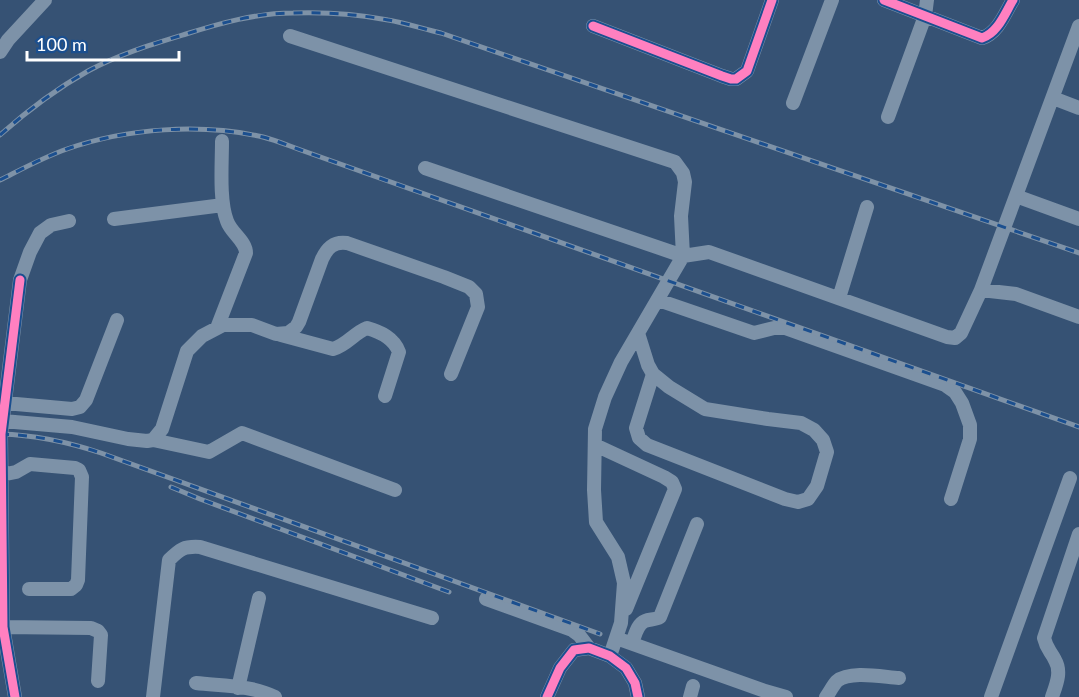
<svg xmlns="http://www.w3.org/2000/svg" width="1079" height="697" font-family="Lato,sans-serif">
  <rect width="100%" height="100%" fill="#365274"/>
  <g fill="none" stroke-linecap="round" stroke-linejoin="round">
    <path stroke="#7d92a8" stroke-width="14" d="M884,0L982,38C998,33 1005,13 1013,0
      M593,26L722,76L731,79H736L747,71L772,0
      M290,36L675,162L683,173L685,182L681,216L683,256L425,168
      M0,52L8,40L45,0
      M1053,98L1079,108
      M793,103L832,0
      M888,117L925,16L927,0
      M1016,196L1079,219
      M114,219L223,205
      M981,290L1079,26
      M839,298L867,207
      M658,300L754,333L774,328H785L945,385L955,392L962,403L970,425V439L951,499
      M217,328L246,253C246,241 231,233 227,221C219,201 222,164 222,141
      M638,333L648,365L653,374L669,387L705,409L768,419L801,423L814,430L823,440L827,452L817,486L808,499L798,502L785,499L647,445L639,438L636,428L653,374
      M281,335L333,349C347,345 354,333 367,328C381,332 394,338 399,352L385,396
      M5,403L72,409L80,407L86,400L117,320
      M3,421L72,427L128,439L147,441L153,440L162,429L187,351L202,336L223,325H252L276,334L288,333L296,327L299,322L322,259C327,248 334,241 347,243L444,277L469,287L476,294L478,307L451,374
      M153,440L209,452L242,433L395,490
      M595,445L664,477L672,482L675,489L626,609
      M1,475L16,472L30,464L75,468L79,470L82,477L78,580L76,585L71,589H29
      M486,599L572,630L579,635L589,648
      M3,627L91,628L98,631L101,635L98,681
      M616,638L765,691L786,697
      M632,643C635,636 637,624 645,621C650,619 655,620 660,617L697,524
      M610,656L621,623L624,583L618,557L596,522L594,490L595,429L605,397L621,362L683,256L709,252L947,337L955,338L961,333L981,290L1016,294L1079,317
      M196,683C222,686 252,685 275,697
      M238,688L259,598
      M15,697L3,627L1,434L20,280L30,252L40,233L51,225L69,221
      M153,697L169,560C180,549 184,546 200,547L432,618
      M547,697L560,668L574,650L589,648L610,656L626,668L635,683L638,697
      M690,697L693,686
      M826,697C830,692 833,685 837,681C850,670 883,677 899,678
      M991,697L1070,478
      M1052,697C1056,685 1062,672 1055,660C1050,650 1047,650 1044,638L1079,534"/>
    <defs>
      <path id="rail" d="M0,135C27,111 56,89 88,71C119,54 153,44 186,34C221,23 256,13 293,13C324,12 357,14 388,20C406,23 423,29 441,33L1079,253
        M0,180C22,169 44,157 67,149C127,128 201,123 263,137C275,140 287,145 298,149L1079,427
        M0,434C35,435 68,442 101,453L600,634
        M171,487L200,499L449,592"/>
    </defs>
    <use href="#rail" stroke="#7e92a7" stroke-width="5"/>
    <use href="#rail" stroke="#1b4f8f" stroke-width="3" stroke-dasharray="9" stroke-linecap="butt"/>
    <defs>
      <path id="cycleway" d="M884,0L982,38C998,33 1005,13 1013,0
        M593,26L722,76L731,79H736L747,71L772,0
        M15,697L3,627L1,434L20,280
        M547,697L560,668L574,650L589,648L610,656L626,668L635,683L638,697"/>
    </defs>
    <use href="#cycleway" stroke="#1b4f8f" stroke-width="13"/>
    <use href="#cycleway" stroke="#ff80c0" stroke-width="9"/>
  </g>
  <path d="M27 51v9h152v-9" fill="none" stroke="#ffffff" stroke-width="3"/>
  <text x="36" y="51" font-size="18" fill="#ffffff" stroke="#1b4f8f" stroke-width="4.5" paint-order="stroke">100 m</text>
</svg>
